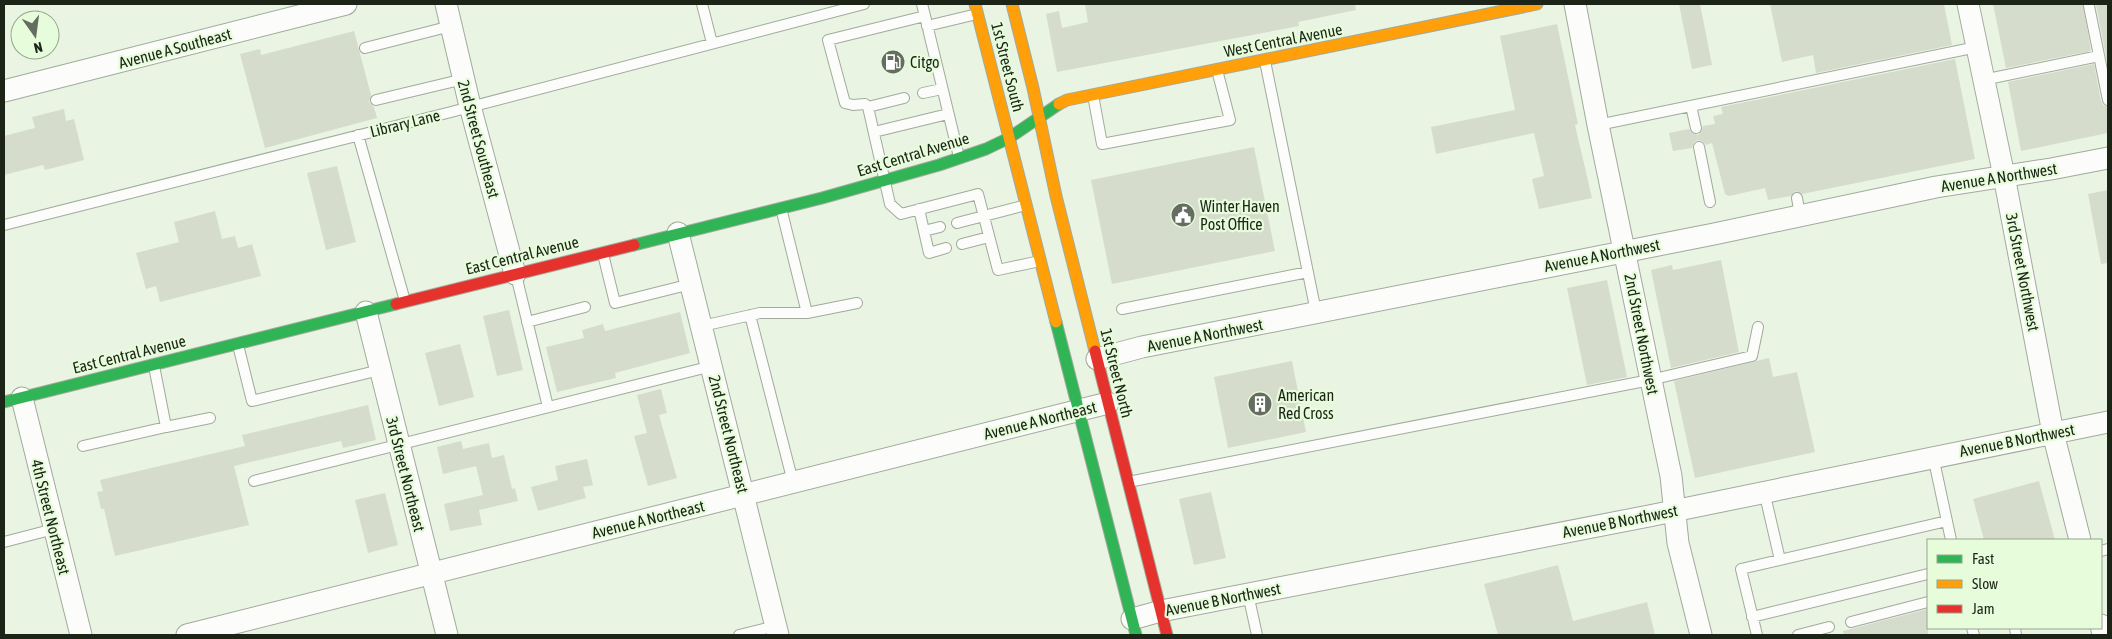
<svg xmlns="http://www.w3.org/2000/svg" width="2112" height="639" font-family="'Asap Condensed',sans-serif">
  <rect width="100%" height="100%" fill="#e9f4e3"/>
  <path fill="#d6dccc" d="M1085,4H1355L1356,10L1298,22L1299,26L1057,72L1046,14L1059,11L1062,28L1088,22Z
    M1679,4H1700L1712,65L1692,69Z
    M1770,4H1944L1952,45L1816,73L1813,55L1782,62Z
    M1993,4H2083L2091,51L2006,68Z
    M2095,4H2108V67L2096,5Z
    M1557,24L1578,124L1575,125L1592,198L1539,209L1532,179L1544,176L1534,133L1436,154L1431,127L1515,110L1500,36Z
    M354,31L371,95L369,102L374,107L377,118L265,148L240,54L260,49L261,55Z
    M1955,59L1975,159L1802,194L1795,191L1791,196L1768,200L1765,188L1729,196L1725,194L1712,143L1706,145L1702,141L1698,140L1694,142L1692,148L1673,151L1669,133L1689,129L1694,134L1698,135L1702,130L1703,126L1715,124L1713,116L1723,114L1721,107Z
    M2094,64L2101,101L2103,105L2108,107V133L2021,151L2008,82Z
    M64,109L66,121L74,119L84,160L45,170L43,165L4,175V136L35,128L32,117Z
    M1254,147L1275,251L1112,284L1091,180Z
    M337,166L356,242L326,250L307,173Z
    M2108,190V263L2101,264L2088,194Z
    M215,211L222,239L235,236L238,248L252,244L261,276L160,302L156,286L146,289L136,253L179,242L174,222Z
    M1721,260L1739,352L1671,368L1651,270L1672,265L1673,270Z
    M1607,280L1627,377L1587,385L1567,288Z
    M509,310L523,370L497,376L483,316Z
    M680,312L690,353L615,373L616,378L557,392L546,347L584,338L582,330L603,324L605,331Z
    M460,344L474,397L439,406L425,353Z
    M1769,358L1773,377L1797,372L1815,452L1695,478L1674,381Z
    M1292,361L1306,432L1228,448L1214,377Z
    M661,389L667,413L659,415L677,478L648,486L634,436L647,433L637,395Z
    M368,405L376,440L343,448L341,441L234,466L249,525L115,556L104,509H101L97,492L103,491L100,480L245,446L242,435Z
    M461,441L463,449L489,443L492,458L504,455L512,489L515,488L518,501L479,510L482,525L450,531L444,504L483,495L476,466L443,474L437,447Z
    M587,459L593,485L583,487L586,498L538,511L531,487L558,480L555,466Z
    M2039,481L2055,540H1984L1973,499Z
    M1211,492L1226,558L1194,565L1179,499Z
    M385,493L398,545L368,553L355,500Z
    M1558,565L1573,621L1647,602L1655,635H1498L1484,584Z
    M1928,609V635H1844L1843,631Z"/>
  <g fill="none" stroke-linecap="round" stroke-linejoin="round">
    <defs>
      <path id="lane" d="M702,4L712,43
        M922,4L925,16
        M2089,6L2108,100
        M927,26L977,14
        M365,48L451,26
        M1265,61L1316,312
        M1983,80L2099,56
        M923,93L942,89
        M1093,95L1102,144L1230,120L1217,70
        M376,100L464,79
        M1691,106L1696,128
        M868,107L904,98
        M1598,125L1977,47
        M874,132L948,114
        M358,135L405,301
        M1699,147L1710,202
        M959,157L925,16L828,40L845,103L853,105L865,104L868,107L890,204L901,214L978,194L998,270L1040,261
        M1797,198L1800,215
        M919,209L929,253L946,248
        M957,223L1026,205
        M4,225L451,112L864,4
        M924,231L940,227
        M962,244L989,237
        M603,254L615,303L691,284
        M516,275L548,407
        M1122,309L1308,272
        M807,313L857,303
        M750,315L793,482
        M527,322L585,307
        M702,326L760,313H807L781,208
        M238,345L252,401L380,370
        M166,427L210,418
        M83,446L166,427L154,366
        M1933,456L1951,540
        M254,481L712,366
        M1128,482L1650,380L1752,356L1758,327
        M1764,491L1780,560
        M4,542L54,529
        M2101,551L2108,549
        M1248,594L1257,635
        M1752,617L1928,574
        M1851,622L1928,602
        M1972,628L1974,635
        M2015,628L2016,635
        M739,635L776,626
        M1757,635L1741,569L1947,521
        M1798,635L1829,627"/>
      <path id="street" d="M446,4L470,106L515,274
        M1575,4L1598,125L1671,476L1678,543L1701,635
        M1968,4L2004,176L2053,433L2080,540
        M4,91L346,4
        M678,233L778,635
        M366,312L447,635
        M1097,359L1142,347L1714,234L1936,187L2051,169L2108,158
        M22,398L81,635
        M1132,619L1161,611L1649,516L2108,422
        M2101,625L2103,635
        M187,635L1108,403"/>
      <path id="fast" d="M634,245L822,198L939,165L986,149L1009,138L1059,104
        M1056,322L1136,635
        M4,402L396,304"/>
      <path id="slow" d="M975,4L1056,322
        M1012,4L1033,88L1056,196L1095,351
        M1059,104L1067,100L1537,4"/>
      <path id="jam" d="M396,304L634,245
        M1095,351L1167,635"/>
    </defs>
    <use href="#lane" stroke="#a1aa9c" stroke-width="12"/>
    <use href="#street" stroke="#a1aa9c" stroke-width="23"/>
    <use href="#fast" stroke="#a1aa9c" stroke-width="13"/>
    <use href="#slow" stroke="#a1aa9c" stroke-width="13"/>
    <use href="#jam" stroke="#a1aa9c" stroke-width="13"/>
    <use href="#lane" stroke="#fcfdfb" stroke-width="10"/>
    <use href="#street" stroke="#fcfdfb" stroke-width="21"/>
    <use href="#fast" stroke="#30b455" stroke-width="11"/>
    <use href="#slow" stroke="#ff9f0a" stroke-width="11"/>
    <use href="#jam" stroke="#e5322d" stroke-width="11"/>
  </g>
  <defs>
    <symbol id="fuel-disc" viewBox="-11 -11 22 22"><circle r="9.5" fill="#646d5f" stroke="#e6fcdb"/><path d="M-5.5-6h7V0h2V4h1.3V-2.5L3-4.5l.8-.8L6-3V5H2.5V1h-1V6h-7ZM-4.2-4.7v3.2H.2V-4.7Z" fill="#fff"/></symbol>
    <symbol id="civic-disc" viewBox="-11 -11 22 22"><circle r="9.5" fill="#646d5f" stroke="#e6fcdb"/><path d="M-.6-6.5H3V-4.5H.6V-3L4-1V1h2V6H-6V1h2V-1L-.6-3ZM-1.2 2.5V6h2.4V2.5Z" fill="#fff"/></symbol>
    <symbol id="building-disc" viewBox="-11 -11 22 22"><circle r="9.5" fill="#646d5f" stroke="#e6fcdb"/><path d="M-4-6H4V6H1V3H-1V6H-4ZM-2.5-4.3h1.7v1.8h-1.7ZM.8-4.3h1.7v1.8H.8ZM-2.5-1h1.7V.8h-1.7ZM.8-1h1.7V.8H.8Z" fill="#fff"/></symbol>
  </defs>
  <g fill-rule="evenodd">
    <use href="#fuel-disc" x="879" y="48" width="28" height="28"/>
    <use href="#civic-disc" x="1169" y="201" width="28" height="28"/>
    <use href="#building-disc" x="1246" y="390" width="28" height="28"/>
  </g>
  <g text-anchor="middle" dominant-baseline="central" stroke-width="4.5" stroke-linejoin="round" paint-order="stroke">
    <g font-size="16" fill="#1c2418" stroke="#e6fcdb">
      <text transform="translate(1283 40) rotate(-11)">West Central Avenue</text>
      <text transform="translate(175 48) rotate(-15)">Avenue A Southeast</text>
      <text transform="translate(1008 67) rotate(76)">1st Street South</text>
      <text transform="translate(405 123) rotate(-14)">Library Lane</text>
      <text transform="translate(479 139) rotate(75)">2nd Street Southeast</text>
      <text transform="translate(913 154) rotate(-17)">East Central Avenue</text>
      <text transform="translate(1999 177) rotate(-9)">Avenue A Northwest</text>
      <text transform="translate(522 255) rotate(-14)">East Central Avenue</text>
      <text transform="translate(1602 255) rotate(-11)">Avenue A Northwest</text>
      <text transform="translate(2023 272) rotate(79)">3rd Street Northwest</text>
      <text transform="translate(1642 334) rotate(79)">2nd Street Northwest</text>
      <text transform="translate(1205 335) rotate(-11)">Avenue A Northwest</text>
      <text transform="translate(129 354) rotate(-14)">East Central Avenue</text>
      <text transform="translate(1117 373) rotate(76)">1st Street North</text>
      <text transform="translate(1040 420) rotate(-14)">Avenue A Northeast</text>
      <text transform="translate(729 434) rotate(76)">2nd Street Northeast</text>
      <text transform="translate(2017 440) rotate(-11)">Avenue B Northwest</text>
      <text transform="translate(406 474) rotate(76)">3rd Street Northeast</text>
      <text transform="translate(51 517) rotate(76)">4th Street Northeast</text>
      <text transform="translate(648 519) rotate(-14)">Avenue A Northeast</text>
      <text transform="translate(1620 521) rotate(-11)">Avenue B Northwest</text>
      <text transform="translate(1223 599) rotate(-11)">Avenue B Northwest</text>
    </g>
    <g font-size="16" fill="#1c2418" stroke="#e6fcdb" text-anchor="start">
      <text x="910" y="62">Citgo</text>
      <text x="1200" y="206">Winter Haven<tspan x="1200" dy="18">Post Office</tspan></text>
      <text x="1278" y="395">American<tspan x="1278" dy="18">Red Cross</tspan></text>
    </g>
  </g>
  <rect width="2112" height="639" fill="none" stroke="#1c2418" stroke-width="10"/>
  <rect x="1927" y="539" width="175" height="90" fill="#e6fcdb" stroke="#95a68d"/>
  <rect x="1937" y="555" width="25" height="8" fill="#30b455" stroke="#95a68d"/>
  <text x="1972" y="564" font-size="15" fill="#1c2418">Fast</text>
  <rect x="1937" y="580" width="25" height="8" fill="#ff9f0a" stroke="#95a68d"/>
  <text x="1972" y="589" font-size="15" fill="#1c2418">Slow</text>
  <rect x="1937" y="605" width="25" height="8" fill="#e5322d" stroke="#95a68d"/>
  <text x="1972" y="614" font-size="15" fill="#1c2418">Jam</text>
  <g transform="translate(35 35) rotate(166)"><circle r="24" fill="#e6fcdb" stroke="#95a68d"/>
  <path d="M0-4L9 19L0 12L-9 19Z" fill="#646d5f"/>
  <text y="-8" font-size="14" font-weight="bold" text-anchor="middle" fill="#1c2418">N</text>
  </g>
</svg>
